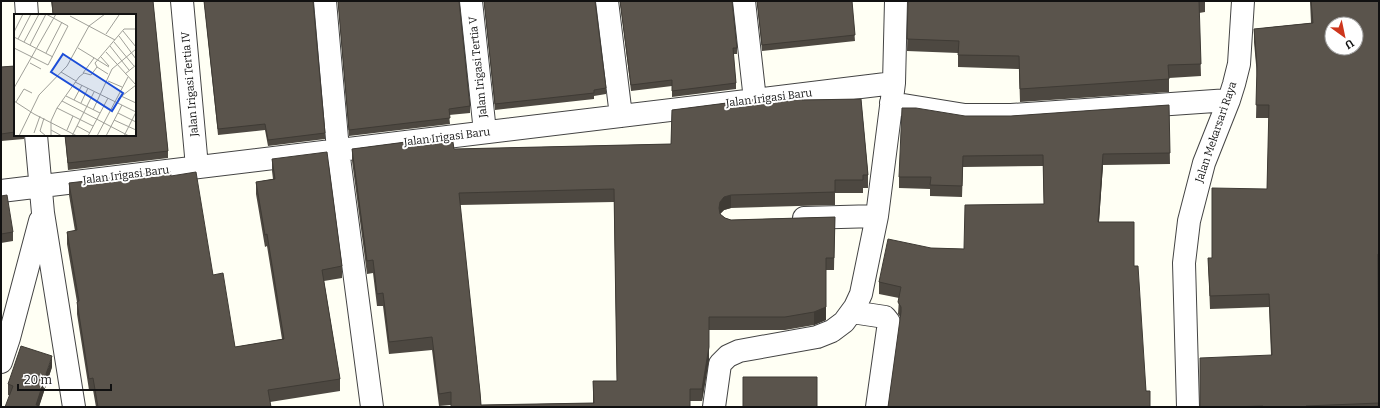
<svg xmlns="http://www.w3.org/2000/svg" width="1380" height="408" font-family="Bitter,serif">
  <rect width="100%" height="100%" fill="#fffff4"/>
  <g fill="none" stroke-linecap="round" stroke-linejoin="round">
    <defs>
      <path id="minor" d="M26,1L27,15
        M182,1L197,167
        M325,1L338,150L372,407
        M471,1L485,132
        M607,1L621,116
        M744,1L755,100
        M891,103L965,115H1011L1229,100
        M36,135L43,213L74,407
        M1,191L894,83
        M804,218L877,216
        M852,312L885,317L889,322L877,407
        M1,362L9,338L40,221
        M714,407L720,364L728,356L739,351L817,337L832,331L844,322L855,307L861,294L877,216L894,83L896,1
        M1188,407L1184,263L1189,221L1204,163L1229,100L1234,84L1239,64L1243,1"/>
    </defs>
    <use href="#minor" stroke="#444" stroke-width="24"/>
    <use href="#minor" stroke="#fff" stroke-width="22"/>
  </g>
  <path fill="#4d4841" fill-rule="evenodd" d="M51,1H153L168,151V158L68,170L65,135H135V15H53Z
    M204,1H313L325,133V139L268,146L265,130L218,135Z
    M338,1H459L470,106V113L449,115L450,124L349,136Z
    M484,1H595L606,88V94L594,96V99L495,110Z
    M620,1H732L737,48V54H733L736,83V89L672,97V86L631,91Z
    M757,1H852L855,41L762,51Z
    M908,1H1205V12L1199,13L1201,76L1169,78V92L1020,102L1019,69L958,67V53L907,51Z
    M1310,1H1379V407H1200L1271,355L1269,307L1210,309L1208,258H1212L1267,189L1269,118H1256L1257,76L1254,42V29L1311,23Z
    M15,66V135H24V139L1,141V67Z
    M766,98H802V100L861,99L868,173V188H863V193H835V205L731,208L724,210L720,214L725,218L731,220L835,217L834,270H826V320L814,325L785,330H709V360L702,401H690V407H451V405L439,406L432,350L389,354L383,306H377L373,273L367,274L352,161V149L452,136L454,149L671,144L672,110ZM614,202L617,381H593V403L481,405L480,392L460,205Z
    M1169,105L1170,164L1103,165L1099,222L1134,266L1146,391L1150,407L901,318L898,314L899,298L879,294V282L931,248L964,249L1044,204L1043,166L963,167L962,197L930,196V189L899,188V177L965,116H1011Z
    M48,135H59L49,136Z
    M272,159L342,266V278L324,281L340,379V391L270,402L271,407H96L93,390H89L77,314V302L67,244V232L75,231L69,195V183L171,176L213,275L235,347L282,339L267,246L265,247L256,194V182L273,179L272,171Z
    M1,196L13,232V241L1,243Z
    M52,367L39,406L8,395V384Z"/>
  <path fill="#3f3b35" d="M1103,154V165L1098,234V222Z
    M731,195V208L724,210L720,214L719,208L720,202L724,197Z
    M826,258V320L814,325V312Z
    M709,317V360L702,401V389Z
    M52,356V367L39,407L36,405Z"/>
  <path fill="#5a544c" stroke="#3f3b35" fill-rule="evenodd" d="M52,1H153L168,151L68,163L65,135H135V15H53Z
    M204,1H313L325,133L268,140L265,124L218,129Z
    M338,1H459L470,106L449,109L450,118L349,130Z
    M484,1H595L606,88L594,90V93L495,104Z
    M620,1H732L737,48H733L736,83L672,91V80L631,85Z
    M757,1H852L855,35L762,45Z
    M908,1H1199L1201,64L1168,65L1169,79L1020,89L1019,56L958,55L959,41L907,39Z
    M1311,1H1379V254H1378L1379,403L1306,406V407H1263V406L1231,407H1200V358L1272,355L1269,294L1210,296L1208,258H1212V188L1267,189L1269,105H1256L1257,66L1254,29L1313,23ZM1332,24H1356V48H1332Z
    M15,66V132L1,134V67Z
    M766,98H802V100L861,99L868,175H863V180H835V192L731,195L724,197L720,202L719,208L720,214L725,218L731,220L835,217L834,258H826V307L814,312L785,317H709V347L702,389H690V407H451V392L439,394L432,337L389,342L383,293L377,294L373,260L367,261L352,149L452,136L454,149L671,144L672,110ZM614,189L617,381H593L594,403L481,405L480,392L459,193Z
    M1169,105L1170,153L1103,154L1098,222H1134V266H1138L1146,391H1150V407H888L901,312V307L898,302L901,287L879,282L888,239L931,248L964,249L965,205L1044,204L1043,155L963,156L962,186L930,185L931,177H899L902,108H916L965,116H1011Z
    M327,152L342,266L322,270L340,379L268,390L271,407H98L93,378L89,379L77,302L79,301L67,232L77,230L69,183L170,171L171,176L196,172L213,275L223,273L235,347L284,339L267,234L265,235L256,182L275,179L272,159Z
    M7,195L13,232L1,234V196Z
    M21,346L52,356L36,405L41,407H5L13,386L8,384Z
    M743,377H817V407H743Z"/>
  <g text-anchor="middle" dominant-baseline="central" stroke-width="4" stroke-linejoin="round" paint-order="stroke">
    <g font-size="11" fill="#111" stroke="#fff">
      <text transform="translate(478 67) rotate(-96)">Jalan Irigasi Tertia V</text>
      <text transform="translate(190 84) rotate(-95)">Jalan Irigasi Tertia IV</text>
      <text transform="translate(769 98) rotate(-7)">Jalan Irigasi Baru</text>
      <text transform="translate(1216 132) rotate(-71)">Jalan Mekarsari Raya</text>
      <text transform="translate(447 137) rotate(-7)">Jalan Irigasi Baru</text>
      <text transform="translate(126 175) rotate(-7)">Jalan Irigasi Baru</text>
    </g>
  </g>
  <g transform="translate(14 14)">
    <rect width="122" height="122" fill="#fffff4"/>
    <path fill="none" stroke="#a0a099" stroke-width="1" d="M56,2L101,26M109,17L122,33M0,18L9,0M92,20L105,1M105,22L122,45M0,23L39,43M4,25L17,0M10,28L25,0M100,28L120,52M16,31L32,0M96,32L115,56M0,34L34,51L54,12L32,0M64,34L95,53M92,38L122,71M32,39L48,8M87,43L95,52M16,49L27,55M47,58L62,67M69,59L80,44M94,60L83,53L81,49L110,15H122M111,60L122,51M94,67L108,73M61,68L122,98M0,74L42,0M52,82L86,99M107,82L122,89M104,85L122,71M60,86L68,71M0,87L20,100L63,122M48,87L115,122M2,88L10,75L18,79M67,89L74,74M43,94L79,112M79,96L98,55L122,35M104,99L122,108M30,104L26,117L32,122M100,106L122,116M63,112L76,119M37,116L48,122M53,116L59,102M20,119L26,102M5,122L25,81L53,52L75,12L91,0M37,122V107L43,94L65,63L70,59L77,61L83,53M58,122L80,78M74,122L94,84M83,122L114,63M92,122L108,91M110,122L122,98"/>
    <path fill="#1d4ed8" fill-opacity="0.15" stroke="#1d4ed8" stroke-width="2" d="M49,40L109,79L98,97L37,58Z"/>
    <rect width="122" height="122" fill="none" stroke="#111" stroke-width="2"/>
  </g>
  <rect width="1380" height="408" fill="none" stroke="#111111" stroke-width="4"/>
  <g transform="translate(1344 36) rotate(147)"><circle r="19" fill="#ffffff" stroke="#a0a0a0"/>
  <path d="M0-3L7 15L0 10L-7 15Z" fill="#cd361d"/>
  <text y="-6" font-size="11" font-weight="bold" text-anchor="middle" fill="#111111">U</text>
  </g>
  <path d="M18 384v6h93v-6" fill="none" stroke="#111111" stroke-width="2"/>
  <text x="24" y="384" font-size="12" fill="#111111" stroke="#ffffff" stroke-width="3" paint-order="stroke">20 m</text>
</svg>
